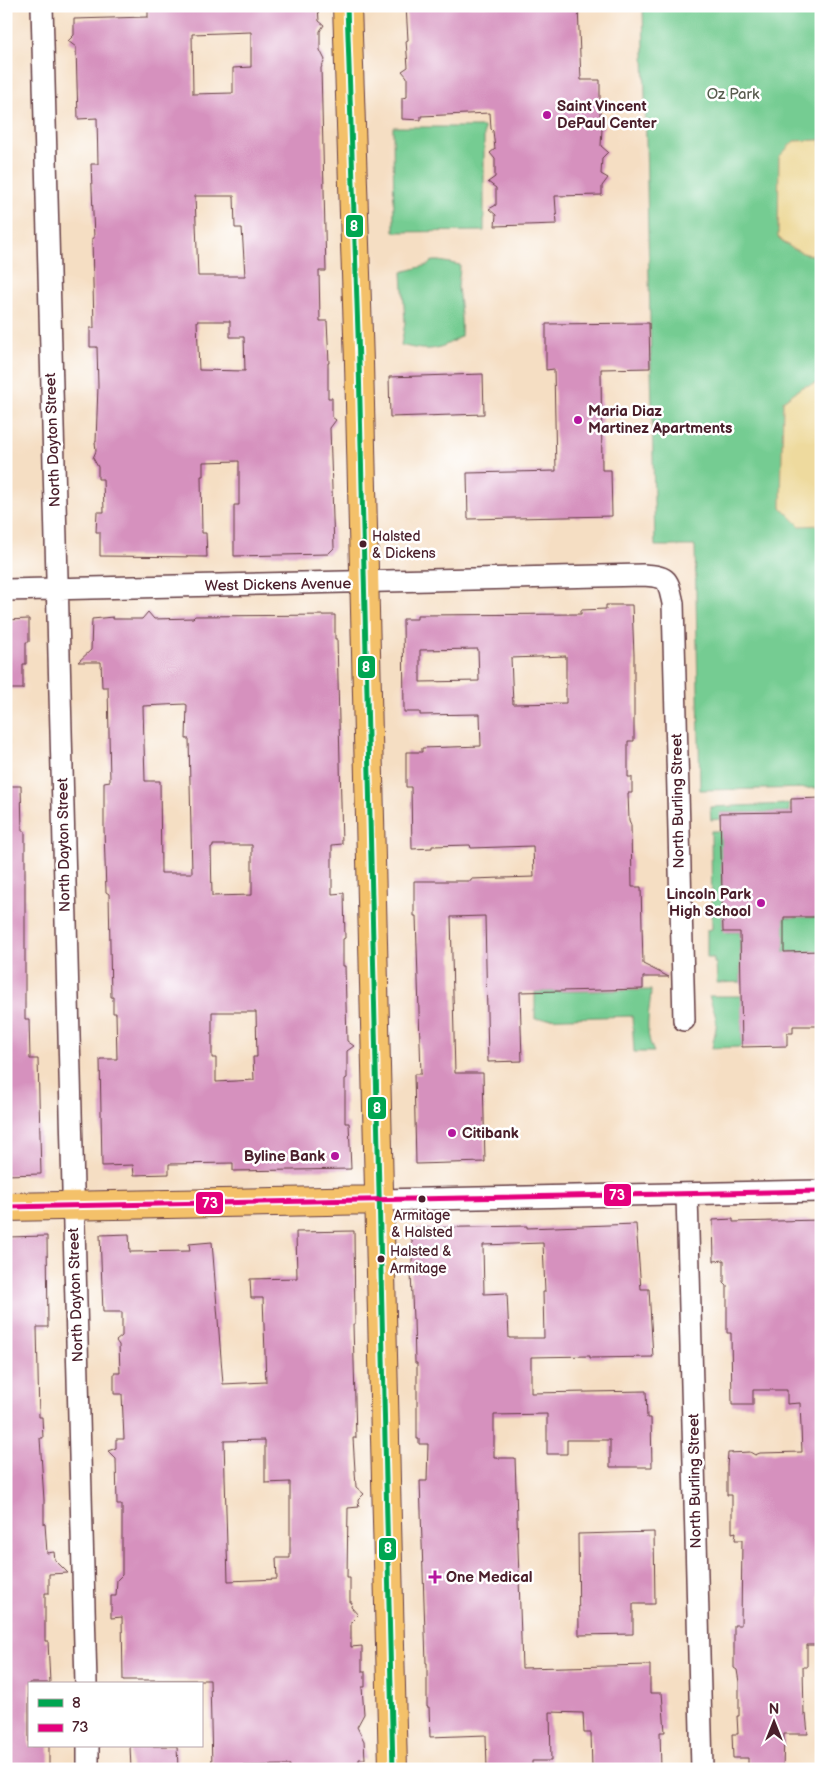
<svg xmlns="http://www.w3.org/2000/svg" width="827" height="1775" font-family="'Balsamiq Sans',sans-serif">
  <rect width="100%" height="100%" fill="#fff"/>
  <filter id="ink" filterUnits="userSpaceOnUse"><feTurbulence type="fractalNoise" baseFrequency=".02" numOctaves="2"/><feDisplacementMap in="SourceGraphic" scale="10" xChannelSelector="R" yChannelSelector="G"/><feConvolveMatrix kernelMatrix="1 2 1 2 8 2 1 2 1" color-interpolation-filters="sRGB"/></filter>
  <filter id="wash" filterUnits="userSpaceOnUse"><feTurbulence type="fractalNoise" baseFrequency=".0096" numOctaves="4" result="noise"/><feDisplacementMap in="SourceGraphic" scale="20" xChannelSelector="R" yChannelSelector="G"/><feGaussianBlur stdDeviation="1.12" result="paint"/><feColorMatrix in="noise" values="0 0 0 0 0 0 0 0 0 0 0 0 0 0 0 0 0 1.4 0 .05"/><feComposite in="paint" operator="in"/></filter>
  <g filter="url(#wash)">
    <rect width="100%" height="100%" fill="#f5dec3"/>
    <path fill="#74cc92" stroke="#5f765e" d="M643,6H821V788L700,790L695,546H655Z
      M393,127H484V231L394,232Z
      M432,261H440L460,265C460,273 458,281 458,288C460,304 462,320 461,336C439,351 427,352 401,345L405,323L402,272L428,265Z
      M789,804V812L721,813L720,819L711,820L710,807Z
      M711,831H721L723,932H740L741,982L717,983L716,963H714V958H707V930L712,929Z
      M784,917H821V951L784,952Z
      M651,990C650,1011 643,1031 654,1052H634L632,1016L535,1019V992Z
      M709,996H742V1047L712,1048C713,1041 715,1034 716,1028C718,1018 712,1006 709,996Z"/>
    <path fill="#eeda9e" stroke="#9c7c64" d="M821,140V255C805,257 789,248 778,237L779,157L794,141Z
      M821,382V525L800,526L781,507L783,401L802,387Z"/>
    <g id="blocks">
      <path fill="#d691be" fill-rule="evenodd" d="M210,6H318L319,21L324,25L320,31V50L325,60L321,68L326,271H319L320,321H327L329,363H328V398H332V417L336,420L330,428L334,548L328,554L234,556V505H239V461L203,462V476H201L202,533H206L207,557L100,556V532H96L97,512H104L103,479H98V467L93,458L96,451L95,442H96L98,386L97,347H90V328H94L92,238H94L91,164H98L97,118L78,119L76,47L68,41L74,35V19L148,17V8ZM251,32V67L233,68V93L193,94L192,34ZM195,196H234L235,228H242L245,276H198ZM197,321H230V337H244L245,371L199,370Z
        M406,6H578L581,80H600V118L603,121L604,128L602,129L601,146L608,152L602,158L601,174L608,178L602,186V195L555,196L557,224L495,226L496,215L489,209L496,205V188L488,182L495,177V159L490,153L495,149L493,131L491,129L490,113L421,116V120L402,119V98L407,97V77L402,71L408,67L406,41L408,40Z
        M649,323L650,368L601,369L602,470H611L612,516L468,519L467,473L556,471L554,369L546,370V324Z
        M483,374L484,414L390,417L389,377Z
        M606,605H632L634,655V741H628V777H632V793H628L629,820L631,825L632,887H641L643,964L669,977H643V989L520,992L522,1061L488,1062L485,916L451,917L455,1073H483L485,1162L416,1164L414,1074H421L416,916H414V881H471V879L534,877L533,846L471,848L470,845L432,846V848L412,849L411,787H406V752H422V748L481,746L480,714L420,715V712H404L403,619H417V615L581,614V610L606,609ZM478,649L479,681L420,682V650ZM566,656V703L513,704L511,658Z
        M148,612L154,619L193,618L195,616L335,615V639H337L342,844L332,845V894L344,893L345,938L343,939V966H345L347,1041L354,1046L347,1051V1078L345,1079V1123H349L351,1169L233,1171V1163L169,1164V1174L134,1175L133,1165L102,1166L100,1059H117L116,1013H113V997H111L109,894L106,892L104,829V782L110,781L108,687H102L101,662H78L91,650L92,619L113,617V619H142ZM185,704L187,705L186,739H189L192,873H161L160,781H145L143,706ZM213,845H252V895L212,896L211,847H213ZM212,1012H256L257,1057H253L254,1080L216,1082V1058H212Z
        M29,619V642H26V664H23V689H6V620Z
        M6,786H21L22,831H25V1019H29L30,1059H38L41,1174L6,1175Z
        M821,798V917H784V952L821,951V1026H793V1033H787V1046L742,1047L740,932H723L720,813L791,812V799Z
        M733,1219V1222L821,1220V1541H818L821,1645H807V1667H803L804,1715L806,1714L808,1734H784L783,1769H753V1765H748V1758H733L732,1734H738L737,1716H739V1682L737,1670L734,1668V1625H741L742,1540H735L736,1532L732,1533V1495H727V1466L728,1453L750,1452L755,1455L760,1453L802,1452L800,1403L787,1404V1390H753V1405H732L731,1333H727V1286L724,1283V1260L714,1261L713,1220Z
        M636,1224L641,1289H649L653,1357L590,1358V1356L531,1357V1393L646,1391L647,1418H651L652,1467H610V1440H567V1454H547V1414L494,1415V1457H498V1458H515L522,1668L650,1665V1693H662L665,1732H660L661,1769H592L591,1733H584L583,1713L550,1712L551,1761H532V1769H487L486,1735L430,1737L429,1707H427V1663H426L420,1481H427L428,1444H419V1439H417V1363H415L414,1319H413L411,1273H412V1228L527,1226V1228ZM543,1243L545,1292H543L544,1338H509L507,1293L484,1294L483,1245Z
        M354,1231L355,1324H353L356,1438H353L356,1487L364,1494L358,1500L359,1507L348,1508L347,1578H350V1602H352L351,1607L358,1615L351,1622V1647L362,1646V1671H365V1687H362L364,1714L357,1727L364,1741L365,1759H359V1769H290V1765L231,1766V1768H212L210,1680H123L122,1617L111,1618V1596H116L117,1580L122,1575V1505H117L116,1459L108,1451L116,1448V1439H124L122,1394H114V1373H120L119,1345L116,1341L122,1336V1312H103L100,1235L129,1234L130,1252L190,1251L189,1244L212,1242L223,1384L266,1382L263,1298H251L250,1279L297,1278L296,1232ZM265,1440V1483L290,1482V1558H276L277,1579L228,1581L224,1441Z
        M47,1236L48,1327H37L39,1417H42L43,1438H40L44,1500V1524H45L47,1553L54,1552L55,1560L68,1573L49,1574V1593H45V1641H48L50,1683H29V1746H49V1769H6V1237Z
        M654,1532L655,1604H633V1634L579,1635L578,1534Z
        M130,1746H177L178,1769H131Z"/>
    </g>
  </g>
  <g filter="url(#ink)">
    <use href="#blocks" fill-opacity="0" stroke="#643c42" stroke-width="1"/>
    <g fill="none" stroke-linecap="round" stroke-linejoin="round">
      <defs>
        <path id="minor" d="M42,6L86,1684
          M6,590L643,575C669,577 667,578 673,603L684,1020
          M687,1194L702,1769
          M379,1200L821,1191
          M88,1746V1769"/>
        <path id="major" d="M347,6L359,363L393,1769
          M6,1207L379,1200"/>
      </defs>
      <use href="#minor" stroke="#643c42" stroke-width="24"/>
      <use href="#major" stroke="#643c42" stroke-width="30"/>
      <use href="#minor" stroke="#fff" stroke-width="21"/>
      <use href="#major" stroke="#f4c16a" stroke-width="28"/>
      <defs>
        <path id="bus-1" d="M347,6L359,363L393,1769"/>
        <path id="bus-2" d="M6,1207L821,1191"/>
      </defs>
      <use href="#bus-1" stroke="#fff" stroke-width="9"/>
      <use href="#bus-2" stroke="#fff" stroke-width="9"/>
      <use href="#bus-1" stroke="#00a651" stroke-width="5"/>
      <use href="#bus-2" stroke="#e5007d" stroke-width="5"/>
    </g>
  </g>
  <g fill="#b5179e" stroke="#fff" stroke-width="2">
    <circle cx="547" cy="115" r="5"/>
    <circle cx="578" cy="420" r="5"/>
    <circle cx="761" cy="903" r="5"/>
    <circle cx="452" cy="1133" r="5"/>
    <circle cx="335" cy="1156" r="5"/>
    <path d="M432.5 1569.5h5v5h5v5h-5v5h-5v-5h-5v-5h5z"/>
  </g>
  <g fill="#4a1f2b" stroke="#fff" stroke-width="2">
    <circle cx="363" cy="544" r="4.5"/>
    <circle cx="422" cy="1199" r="4.5"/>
    <circle cx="381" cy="1259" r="4.5"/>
  </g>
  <g text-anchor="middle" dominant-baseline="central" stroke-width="5" stroke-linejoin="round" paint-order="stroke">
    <g font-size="14" fill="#4a1f2b" stroke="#fff" text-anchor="start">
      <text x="372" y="536">Halsted<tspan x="372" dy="17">&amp; Dickens</tspan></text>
      <text x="422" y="1215" text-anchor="middle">Armitage<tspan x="422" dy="17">&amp; Halsted</tspan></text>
      <text x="390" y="1251">Halsted &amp;<tspan x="390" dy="17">Armitage</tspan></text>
    </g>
    <g font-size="15" fill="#595c4f" stroke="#fff">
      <text x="733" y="94">Oz Park</text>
    </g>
    <g font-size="15" font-weight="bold" fill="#4a1f2b" stroke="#fff" text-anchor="start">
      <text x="557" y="106">Saint Vincent<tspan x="557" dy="17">DePaul Center</tspan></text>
      <text x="588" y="411">Maria Diaz<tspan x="588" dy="17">Martinez Apartments</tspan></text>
      <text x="751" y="894" text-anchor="end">Lincoln Park<tspan x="751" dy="17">High School</tspan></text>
      <text x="462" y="1133">Citibank</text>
      <text x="325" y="1156" text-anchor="end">Byline Bank</text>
      <text x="446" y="1577">One Medical</text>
    </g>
    <g font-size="15" fill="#4a1f2b" stroke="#fff">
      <text transform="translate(53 440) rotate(-92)">North Dayton Street</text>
      <text transform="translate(278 585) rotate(-1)">West Dickens Avenue</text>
      <text transform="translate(678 801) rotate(-91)">North Burling Street</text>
      <text transform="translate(64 845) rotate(-91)">North Dayton Street</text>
      <text transform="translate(76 1295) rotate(-92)">North Dayton Street</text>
      <text transform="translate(695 1481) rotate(-91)">North Burling Street</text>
    </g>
  </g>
  <g stroke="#fff" stroke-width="2">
    <rect x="345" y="214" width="19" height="24" rx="5" fill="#00a651"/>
    <rect x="357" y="655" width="19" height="24" rx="5" fill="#00a651"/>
    <rect x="367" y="1096" width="20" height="24" rx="5" fill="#00a651"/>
    <rect x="603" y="1183" width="29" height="24" rx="5" fill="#e5007d"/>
    <rect x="195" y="1191" width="29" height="24" rx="5" fill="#e5007d"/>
    <rect x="378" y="1537" width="19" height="24" rx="5" fill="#00a651"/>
  </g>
  <g font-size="14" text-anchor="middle" font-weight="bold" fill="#fff">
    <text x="354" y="231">8</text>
    <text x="366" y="672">8</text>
    <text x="377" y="1113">8</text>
    <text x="617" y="1200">73</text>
    <text x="210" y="1208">73</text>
    <text x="388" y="1553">8</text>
  </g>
  <rect width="827" height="1775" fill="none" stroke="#fff" stroke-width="25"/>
  <rect x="28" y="1682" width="175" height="65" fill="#ffffff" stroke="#b7a5aa"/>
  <rect x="38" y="1699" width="25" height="8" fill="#00a651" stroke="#b7a5aa"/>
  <text x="72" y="1708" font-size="15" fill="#4a1f2b">8</text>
  <rect x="38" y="1724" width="25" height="8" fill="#e5007d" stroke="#b7a5aa"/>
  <text x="72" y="1732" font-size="15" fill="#4a1f2b">73</text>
  <g transform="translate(774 1722)" stroke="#ffffff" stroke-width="4" paint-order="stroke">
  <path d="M0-4L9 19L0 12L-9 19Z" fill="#4a1f2b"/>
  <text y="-8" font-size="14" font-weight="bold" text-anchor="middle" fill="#4a1f2b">N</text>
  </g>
</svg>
